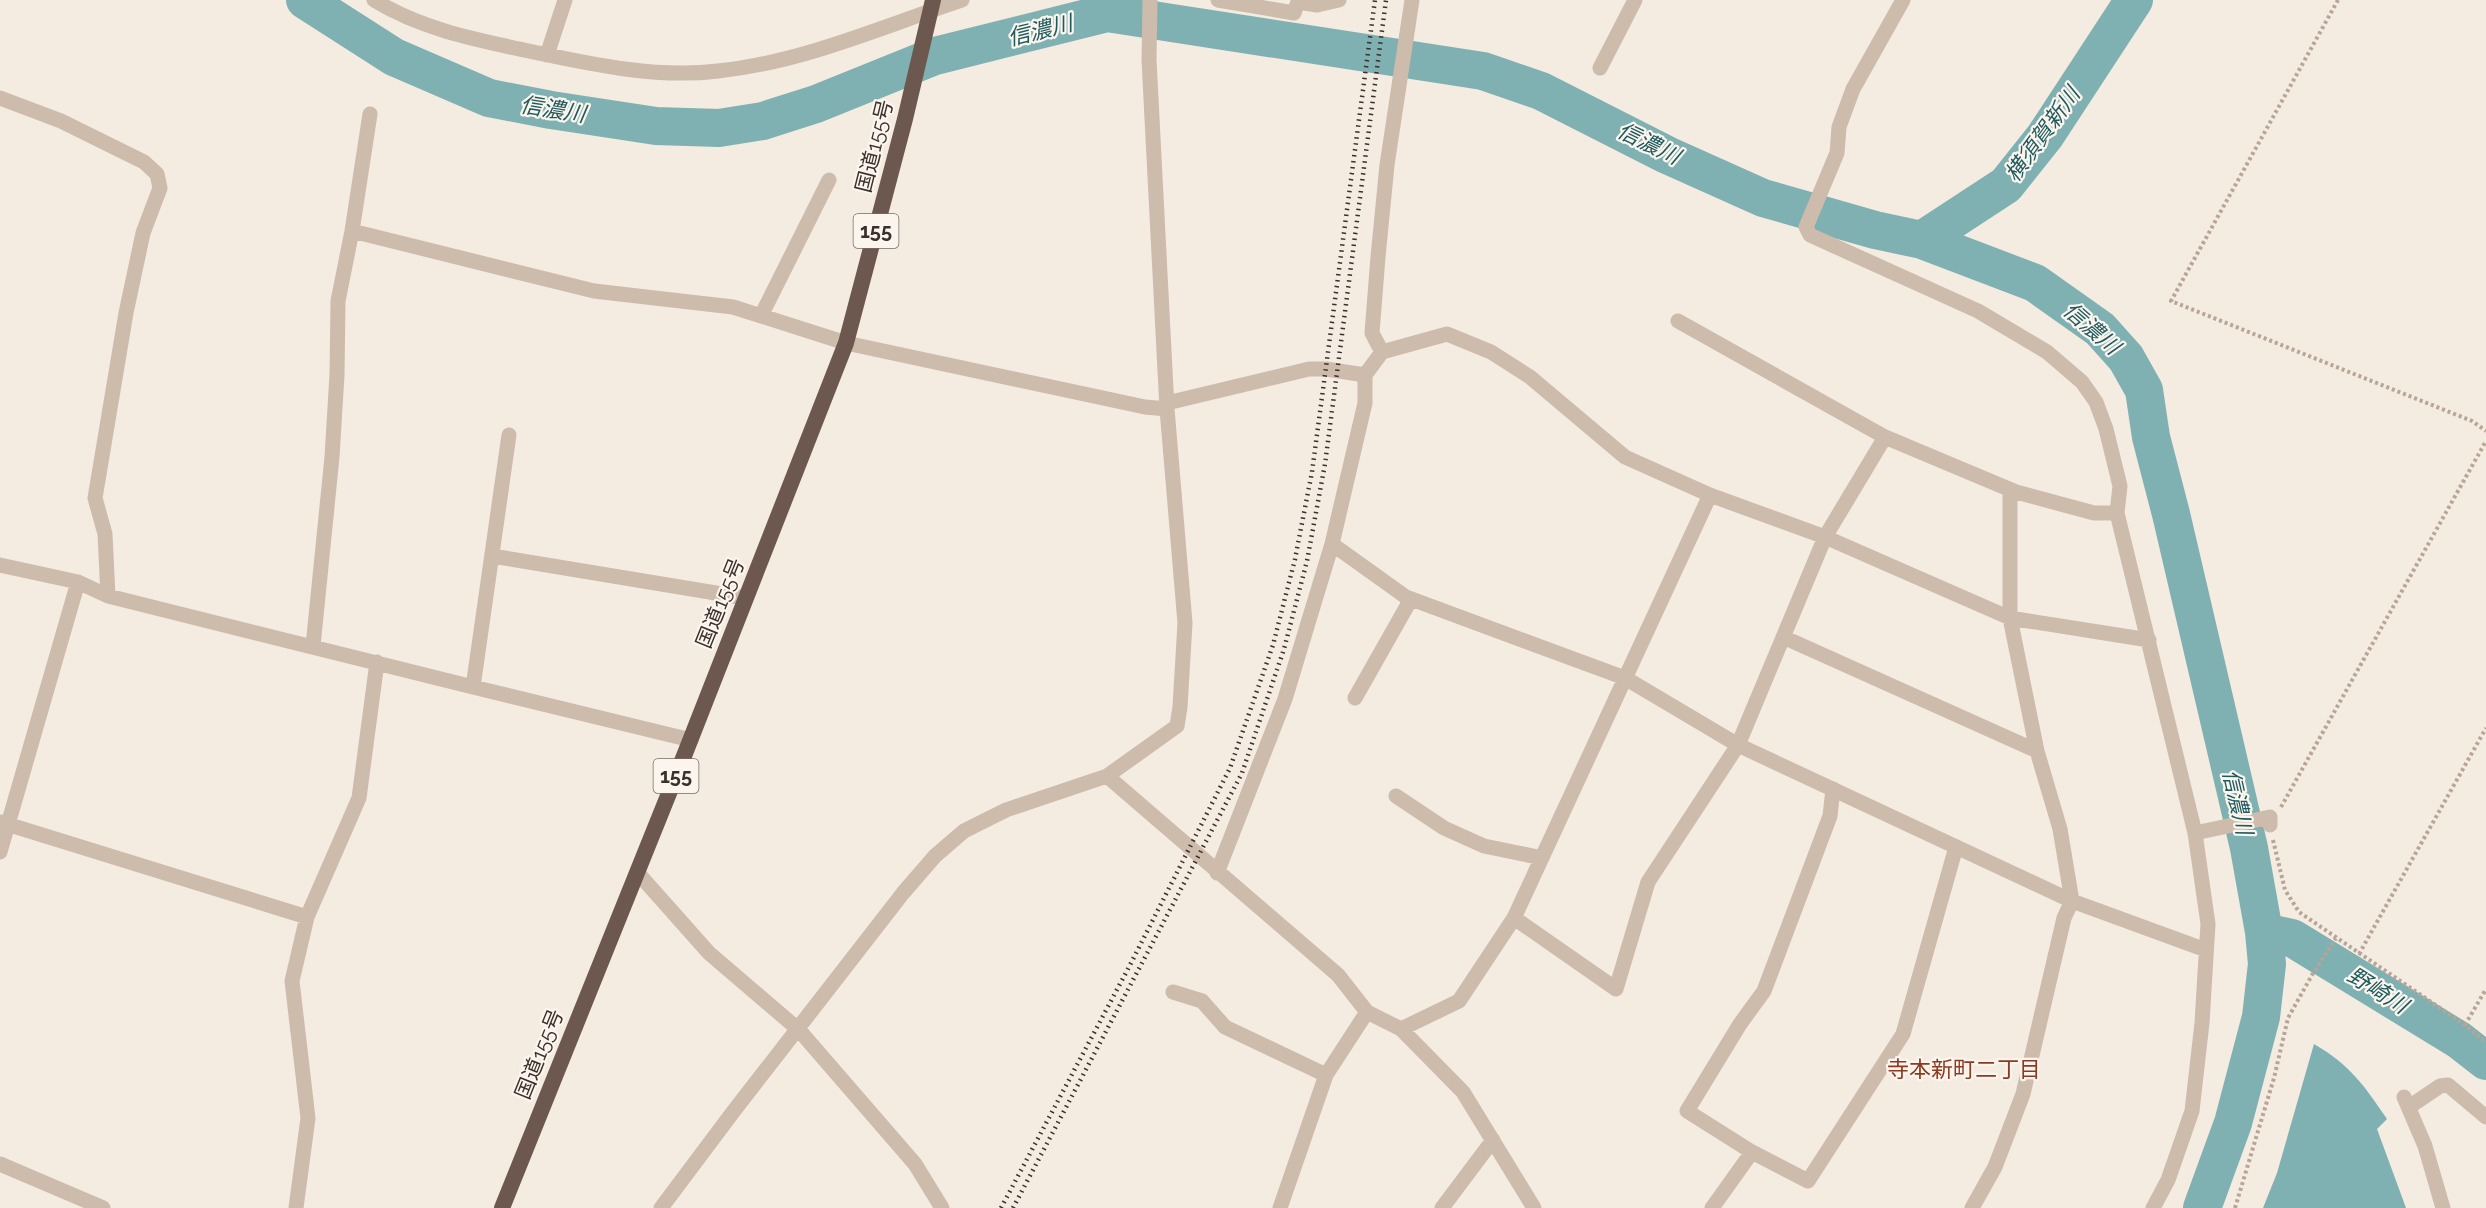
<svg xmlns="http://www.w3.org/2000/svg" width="2486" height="1208" font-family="Raleway,'Noto Sans JP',sans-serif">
  <rect width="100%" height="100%" fill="#f4ebe1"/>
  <path fill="#7fb0b2" d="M2314,1044C2350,1065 2364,1085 2387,1119L2377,1129L2406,1208H2263L2277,1173Z"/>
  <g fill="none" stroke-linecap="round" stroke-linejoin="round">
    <path stroke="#7fb0b2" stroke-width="38" d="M305,0L394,57L489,98L551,110L656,126L719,128L763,121L816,104L935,56L1107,13L1483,71L1541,91L1667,155L1763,198L1875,230L1922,240L2035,283L2100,329L2126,358L2144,390L2151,437L2171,514L2249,848L2264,932L2267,964L2261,1017L2233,1123L2202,1208
      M1922,240L2006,185L2045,136L2134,0
      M2264,932L2292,938L2459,1040L2486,1061"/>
    <path stroke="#b9a596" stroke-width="4" stroke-dasharray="3 3" stroke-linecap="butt" d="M2338,0L2171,301L2472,421L2486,431
      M2281,807L2486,441
      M2273,840L2285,890L2299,912L2465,1025L2486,1042
      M2359,954L2486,728
      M2465,1025L2486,989
      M2235,1208L2274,1078L2288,1018L2312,975L2336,938"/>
    <path stroke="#cdbbac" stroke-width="15" d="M374,0C419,28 472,39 524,50C586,63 655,79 718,71C803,62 882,27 962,0
      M1218,0L1294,13L1298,2L1317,5L1339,0
      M1903,0L1853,89L1839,127L1837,153L1806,227L1810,235L1978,311L2047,352L2082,382L2096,402L2106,429L2120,486L2117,513L2195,833L2208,924L2202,1023L2192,1111L2168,1180L2153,1208
      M547,55L565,0
      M1600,68L1635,0
      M0,98L61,121L144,162L157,174L160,188L143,233L126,313L95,498L105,534L108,596
      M352,231L594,291L733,307L846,343L1145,407L1167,409
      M761,316L829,180
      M1678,321L1885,437L2016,492L2094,513H2117
      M1382,352L1372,333L1378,257L1387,165L1412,0
      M1167,403L1309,369H1326L1365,375
      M2010,490V618L2037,751L2060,829L2072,901L2206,950
      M1332,544L1406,597L1625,678
      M492,556L746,598
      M0,565L78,582L108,596L473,687L509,435
      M1783,637L2037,751
      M313,646L332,457L337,375L338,301L352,231L370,114
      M473,687L691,740
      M1355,698L1411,599
      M1107,776L1338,975L1367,1012L1401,1029L1463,1092L1534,1208
      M1833,789L1830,816L1764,991L1740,1024L1687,1111L1752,1152L1808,1181L1903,1034L1956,847
      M1396,796L1444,828L1484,846L1542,858
      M0,822L307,917
      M2195,833L2270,817V825
      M0,852L78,582
      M637,872L709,953L799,1030L915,1164L942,1208
      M1217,873L1285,699L1332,544L1365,403V375L1382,352L1447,334L1491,352L1530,377L1625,457L1710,495L1825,537L2010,618L2149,640
      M1514,918L1616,989L1648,882L1738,745L1825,537L1885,437
      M1173,992L1202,1001L1225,1027L1326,1075
      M1401,1029L1459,1001L1514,918L1710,495
      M2409,1107L2440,1086L2448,1085L2486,1117
      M0,1164L103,1208
      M296,1208L308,1118L292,981L307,917L359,798L377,662
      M661,1208L733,1112L903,893L935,856L964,831L1006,810L1107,776L1177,726L1180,707L1185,623L1167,409L1149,60L1150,0
      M1280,1208L1326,1075L1367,1012
      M1442,1208L1493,1140
      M1712,1208L1752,1152"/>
    <path stroke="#cdbbac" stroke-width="15" d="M1625,678L1738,745L2072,901L2064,918L2023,1094L1995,1167L1972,1208
      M2404,1097L2425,1146L2443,1208"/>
    <path stroke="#6c584f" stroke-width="16" d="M502,1208L686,751L846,343L905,119L933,0"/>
    <path stroke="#3b302b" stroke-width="4.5" stroke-dasharray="1.5 4.5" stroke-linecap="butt" d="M1001,1208L1129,967L1230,768L1273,645L1295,559L1312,472L1375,0
      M1013,1208L1242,773L1284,649L1307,561L1325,464L1386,0"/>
  </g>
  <g text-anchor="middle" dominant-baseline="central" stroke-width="4.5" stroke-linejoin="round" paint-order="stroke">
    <g fill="#fbf5ee" stroke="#756b66" stroke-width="1.5">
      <rect x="853.5" y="214" width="45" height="34" rx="4.5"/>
      <rect x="653.5" y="759" width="45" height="34" rx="4.5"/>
    </g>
    <g font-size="20" font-weight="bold" fill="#3b302b">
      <text x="876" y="231">155</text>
      <text x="676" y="776">155</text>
    </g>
    <g font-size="21" fill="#3b302b" stroke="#fbf5ee">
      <text transform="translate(874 146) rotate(-76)">国道155号</text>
      <text transform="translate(720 603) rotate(-68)">国道155号</text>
      <text transform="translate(539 1054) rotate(-68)">国道155号</text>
    </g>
    <g font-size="22" font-style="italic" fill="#1f5a5e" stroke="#fbf5ee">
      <text transform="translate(1040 30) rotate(-14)">信濃川</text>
      <text transform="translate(553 109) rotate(9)">信濃川</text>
      <text transform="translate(2042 134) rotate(-54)">横須賀新川</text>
      <text transform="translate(1649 143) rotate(26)">信濃川</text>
      <text transform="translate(2092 328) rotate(41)">信濃川</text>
      <text transform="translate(2238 802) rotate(77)">信濃川</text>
      <text transform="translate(2378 990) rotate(32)">野崎川</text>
    </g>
    <g font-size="22" fill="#8c3b22" stroke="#fbf5ee">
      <text x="1964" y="1069">寺本新町二丁目</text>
    </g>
  </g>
</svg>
